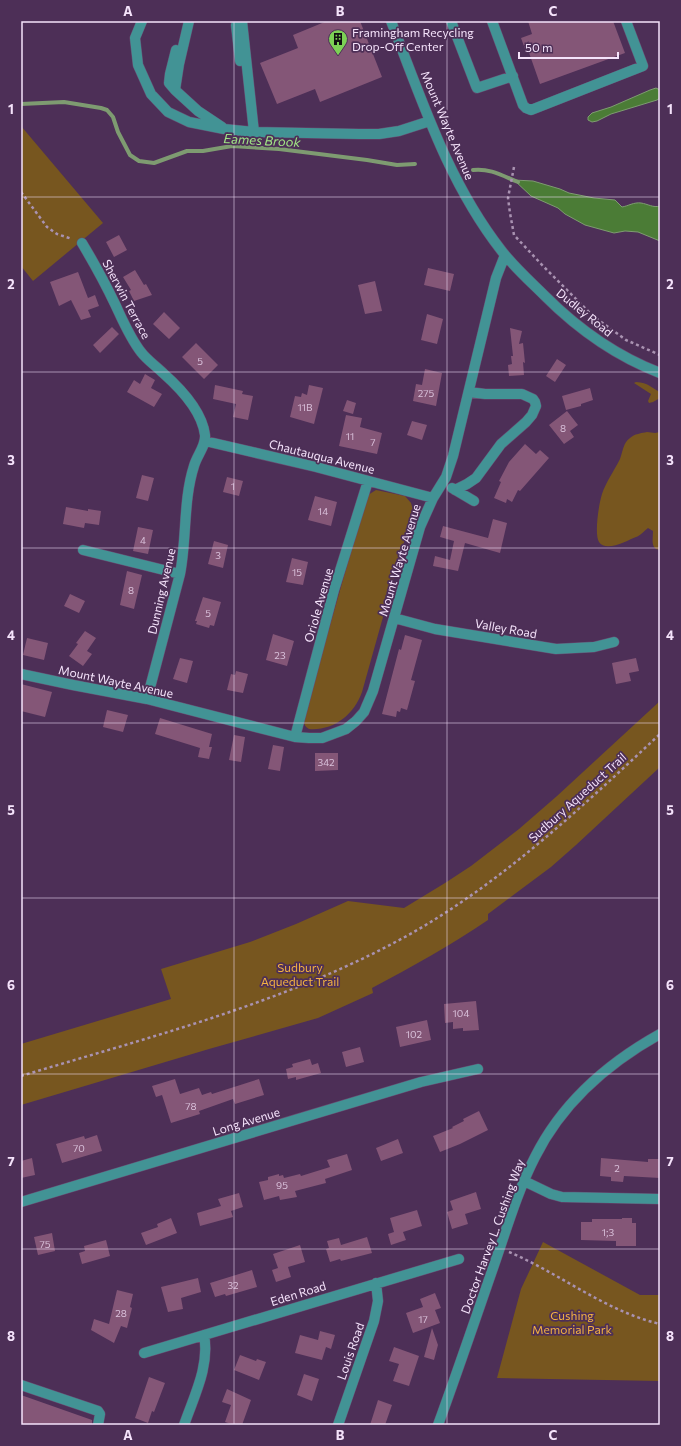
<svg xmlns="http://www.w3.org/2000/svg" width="681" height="1446" font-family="Commissioner,sans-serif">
  <rect width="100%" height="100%" fill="#4d2f57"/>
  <path fill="#77561f" d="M21,126L103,223L33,281L21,266Z
    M636,382C649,383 650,387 660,392V398L653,402L649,403L648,401L651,394L634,383Z
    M647,432L655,433L660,432V550C650,549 653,539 653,531L648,528C644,531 640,536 636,537C628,540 606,553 599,542C594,534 599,503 602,494C606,482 614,471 620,459C623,451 623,443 630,438C634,434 642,433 647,432Z
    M376,490L405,496L411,503L413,510L362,692C354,715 333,731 309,729C302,725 304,720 305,713L366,499L368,495Z
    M660,701V767L576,845L551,867L488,914V920C451,945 412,967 372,988L373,993L318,1018L209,1049L21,1105V1044L171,999L161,969L250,942L296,924L348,901L404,908L445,883L471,866L519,829L557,796Z
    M543,1242L640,1295H660V1381L497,1378L521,1289Z"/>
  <path fill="#4b7c36" stroke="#7e9b71" d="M656,88L660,90V98L657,100L611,114L597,121L592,122L588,120V117L592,113L611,107L650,90Z
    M514,180L533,181L560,189L569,193L594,198L615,200L622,207C628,206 634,202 641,203C648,204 653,208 660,206V241L638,232L625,231L614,233L585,225L565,214L558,208L531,196Z"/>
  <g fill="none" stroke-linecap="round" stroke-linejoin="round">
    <path stroke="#7e9b71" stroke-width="4" d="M21,104L64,102L101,108L107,110L113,117L118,132L130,155L139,161L154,163L187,151H203L232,146L279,149L367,160L397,165L415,164
      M473,170C490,168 503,176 518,182"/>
  </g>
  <path fill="#845677" d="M327,21H360L382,77L320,102L315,89L277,104L260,63L298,48L293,35Z
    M528,21H613L625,53L540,84L527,47L525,49L521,38L532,34Z
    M119,235L127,250L114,257L106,242Z
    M428,268L454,274L450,291L424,285Z
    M135,270L144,285L146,284L152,295L134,301L129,291L131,290L123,277Z
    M78,272L88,298L95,295L99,306L88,310L91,317L81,320L71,300L59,306L50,282Z
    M375,281L382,311L365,314L358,285Z
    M164,312L180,328L169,339L153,324Z
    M427,314L443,319L437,344L421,340Z
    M112,327L119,334L100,353L93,345Z
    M510,328L522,331L519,344L523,343L525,363L523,362L524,375L509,376L508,365L512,364L511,356H513Z
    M196,343L218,365L204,379L182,357Z
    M557,359L566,365L555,382L546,376Z
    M425,369L442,373L436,406L413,401L416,384L422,385Z
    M145,374L155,380L151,388L162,394L154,407L127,392L134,380L140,384Z
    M215,385L243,391L242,394L253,396L248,420L233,417L236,404L213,399Z
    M309,385L323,388L314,424L290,417L295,396L301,397L302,393L307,395Z
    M590,388L593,400L581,404V406L566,410L562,396Z
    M347,400L356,403L353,414L343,411Z
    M567,411L578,425L570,431L574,437L564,444L549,425Z
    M346,415L362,418L360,427L382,433L377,454L339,446Z
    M412,421L427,425L422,440L407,435Z
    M525,444L536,454L540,450L549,458L520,491L518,490L512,502L507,499L506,503L494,498L501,482L499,481L509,462Z
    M142,475L154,478L148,501L136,498Z
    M227,477L243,481L239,496L223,492Z
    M315,496L337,502L331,526L308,520Z
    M66,507L88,511V509L101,511L99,525L85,523L84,528L63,524Z
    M493,519L507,523L500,553L465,543L458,571L433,566L435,556L450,560L454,541L440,537L443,526L488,538Z
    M138,527L153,530L148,554L133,551Z
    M214,541L228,545L223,568L208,564Z
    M292,558L308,562L303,585L286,582Z
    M127,571L142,575L134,609L120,605Z
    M70,594L85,601L79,613L64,606Z
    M203,597L221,602L214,626L210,625L209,628L196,624L197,621H195Z
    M85,631L96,638L87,651L92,654L83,666L69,656L78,644L76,643Z
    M273,634L294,641L287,666L266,660Z
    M405,635L422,640L411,680L415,681L407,710L401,708L400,712L397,711L396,717L382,714L399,649L401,650Z
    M27,638L48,643L44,660L23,655Z
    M180,658L193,661L187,683L173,679Z
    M636,658L639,671L629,673L631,681L616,684L612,663Z
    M236,671L248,674L243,693L227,690L231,674L235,675Z
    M21,684L52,692L45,717L21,711Z
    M107,710L128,715L123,732L103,727Z
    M160,718L212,734L209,747H212L209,759L198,757L200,748L155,734Z
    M234,735L245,737L241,762L229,760Z
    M273,745L284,747L280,771L268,769Z
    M315,753H338V770L315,771Z
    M476,1001L479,1030L463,1031V1028L453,1029V1022L445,1023L444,1004Z
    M427,1020L431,1040L400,1047L396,1027Z
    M360,1047L364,1062L346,1067L342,1052Z
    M310,1059L312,1065L318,1063L321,1073L296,1080V1077L288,1079L286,1069L293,1067L292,1064Z
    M175,1079L180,1094L199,1088L202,1095L211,1092L212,1094L259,1079L264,1095L235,1104L233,1099L199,1111L200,1114L171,1123L162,1095L156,1097L152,1086Z
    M479,1111L488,1130L460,1144L440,1152L433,1136L453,1128L452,1127L464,1121L463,1119Z
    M97,1135L102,1151L62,1163L56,1144L84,1136L85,1139Z
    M398,1139L403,1153L381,1161L376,1148Z
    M347,1154L352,1170L325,1179L326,1183L295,1191L297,1197L280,1200L279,1196L264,1200L259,1182L268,1180V1177L279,1174V1176L283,1175L284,1178L300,1174L301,1176L330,1167L327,1160Z
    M32,1158L35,1175L21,1178V1161Z
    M601,1158L648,1162V1159H660V1178L624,1176L623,1182L611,1181V1177L600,1176Z
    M476,1192L481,1209L465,1214L468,1224L452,1229L447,1212L453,1210L450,1201Z
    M239,1193L243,1207L231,1211L233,1217L200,1226L197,1213L221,1206L218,1199Z
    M417,1210L422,1226L403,1232L406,1240L391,1245L388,1234L394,1232L390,1218Z
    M171,1218L177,1233L146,1245L141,1233L158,1227L157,1224Z
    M622,1218H632V1223H636V1246H616V1241L581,1240V1222H592V1219H622Z
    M52,1233L55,1251L38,1255L34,1237Z
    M367,1237L372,1253L341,1261L340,1259L330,1262L326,1249L329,1248L327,1241L339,1238L341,1245Z
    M106,1240L110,1256L82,1264L79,1253L85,1251L84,1246Z
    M300,1245L305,1262L288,1267L291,1277L276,1282L272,1270L278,1268L273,1254Z
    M252,1270L257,1287L226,1296L225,1294L215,1297L210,1283Z
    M198,1278L201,1292L181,1298L183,1309L168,1312L161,1287Z
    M117,1290L133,1294L130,1307L132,1308L127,1328L121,1326L114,1343L91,1330L94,1319L109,1324Z
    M435,1293L441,1308L435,1310L440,1323L413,1333L406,1313L423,1307L420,1299Z
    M432,1328L438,1345L434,1360L424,1357Z
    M320,1331L335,1335L331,1349L326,1347L322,1360L295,1353L300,1335L318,1340Z
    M394,1347L419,1356L409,1386L393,1381L399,1364L389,1361Z
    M240,1355L256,1361L257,1359L266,1362L259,1380L234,1370Z
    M304,1374L319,1379L312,1401L297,1395Z
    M149,1377L165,1383L154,1412L152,1411L148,1423L135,1418Z
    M227,1389L251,1400L242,1425H234L225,1422L231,1405L222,1402Z
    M21,1395L92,1420V1425H21Z
    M378,1400L392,1405L385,1425H370Z"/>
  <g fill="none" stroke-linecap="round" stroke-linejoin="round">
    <defs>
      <path id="minor" d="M142,21L135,38L138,65L151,94L168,112L189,122L224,129L254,132L359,134H379L399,131L430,121
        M189,21L179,64L175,90L198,111L222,127
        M242,21L254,132
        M391,21C422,100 448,182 501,250C514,267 530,281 545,296C578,329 616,356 660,373
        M451,21L476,86L477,88L513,76
        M492,21L523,105L526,108L531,110L643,66L626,21
        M236,25L240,61
        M175,90L169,83L170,74L176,50
        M82,243C94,263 105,283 115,304C123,321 130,338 141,352C147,360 156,366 163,373C180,388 202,411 205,435C206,446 197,455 194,466C183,500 187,538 180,574L147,699
        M205,441L316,467L433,498
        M452,488L474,501
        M455,490L467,484L476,478L501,444L526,422L532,415L536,406L535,402L533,399L522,394H485L469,392
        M83,550L180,574
        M394,618L435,629L556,649L594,647L614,642
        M21,674L73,685L147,699L295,737L309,738H322L346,729L356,721L364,712L373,691L420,527L433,498L446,477L453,456L496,278L505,255
        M295,737L334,590L368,481
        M524,1181L551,1194L562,1197L660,1199
        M21,1202L421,1082L478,1069
        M144,1353L459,1259
        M21,1385L98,1411L100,1414L98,1425
        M184,1425C194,1396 210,1366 204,1335
        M338,1425L374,1321L378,1301L376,1283
        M438,1425C457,1373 475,1320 493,1268C506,1231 517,1192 535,1157C562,1103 608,1063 660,1034"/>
    </defs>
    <use href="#minor" stroke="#684c71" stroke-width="11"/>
    <path stroke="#a992b1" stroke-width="2.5" stroke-dasharray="3 3" stroke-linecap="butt" d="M514,167L508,198L510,213L514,235L543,266L593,316L626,340L660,355
      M21,192L47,227L57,234L72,239
      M21,1076C156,1035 296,1000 419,929C509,876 584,805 660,734
      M509,1252C561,1274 605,1311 660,1324"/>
    <use href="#minor" stroke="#429395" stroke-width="10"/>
  </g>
  <path fill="none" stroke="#f5e3fb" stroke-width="1" stroke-opacity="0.55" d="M234,21V1425M447,21V1425M21,197H660M21,372H660M21,548H660M21,723H660M21,898H660M21,1074H660M21,1249H660"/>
  <defs>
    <symbol id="building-pin" viewBox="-11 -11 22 30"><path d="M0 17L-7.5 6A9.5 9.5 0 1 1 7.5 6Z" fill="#7cd155" stroke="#4d2f57"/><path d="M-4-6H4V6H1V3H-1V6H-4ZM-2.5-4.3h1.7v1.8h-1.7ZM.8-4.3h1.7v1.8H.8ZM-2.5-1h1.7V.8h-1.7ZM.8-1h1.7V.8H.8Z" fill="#111"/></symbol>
  </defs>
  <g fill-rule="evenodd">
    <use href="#building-pin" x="327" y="28" width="22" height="30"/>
  </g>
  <g text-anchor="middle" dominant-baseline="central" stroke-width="3.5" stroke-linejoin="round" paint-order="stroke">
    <g font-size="10" fill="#d9c0da">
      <text x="200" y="361">5</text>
      <text x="426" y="393">275</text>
      <text x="305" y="407">11B</text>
      <text x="563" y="428">8</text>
      <text x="350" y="436">11</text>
      <text x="373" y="442">7</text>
      <text x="233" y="486">1</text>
      <text x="323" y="511">14</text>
      <text x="143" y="540">4</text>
      <text x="218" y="555">3</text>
      <text x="297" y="572">15</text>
      <text x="131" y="590">8</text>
      <text x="208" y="613">5</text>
      <text x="280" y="655">23</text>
      <text x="326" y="762">342</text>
      <text x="461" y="1013">104</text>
      <text x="414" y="1034">102</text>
      <text x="191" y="1106">78</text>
      <text x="79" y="1148">70</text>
      <text x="617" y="1168">2</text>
      <text x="282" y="1185">95</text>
      <text x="608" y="1232">1;3</text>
      <text x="45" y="1244">75</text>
      <text x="233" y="1285">32</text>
      <text x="121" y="1313">28</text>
      <text x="423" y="1319">17</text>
    </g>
    <g font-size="12" fill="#f5e3fb" stroke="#4d2f57" text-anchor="start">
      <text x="352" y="32">Framingham Recycling<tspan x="352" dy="14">Drop-Off Center</tspan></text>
    </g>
    <g font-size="12" fill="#f5e3fb" stroke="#4d2f57">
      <text transform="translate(448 125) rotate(67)">Mount Wayte Avenue</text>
      <text transform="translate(127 299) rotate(62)">Sherwin Terrace</text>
      <text transform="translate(585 312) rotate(39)">Dudley Road</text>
      <text transform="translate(322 456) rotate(14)">Chautauqua Avenue</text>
      <text transform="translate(399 560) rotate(-73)">Mount Wayte Avenue</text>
      <text transform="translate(161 591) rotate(-77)">Dunning Avenue</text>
      <text transform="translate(318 605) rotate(-74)">Oriole Avenue</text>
      <text transform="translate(506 628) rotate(10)">Valley Road</text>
      <text transform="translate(116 681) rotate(12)">Mount Wayte Avenue</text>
      <text transform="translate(577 797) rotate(-42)">Sudbury Aqueduct Trail</text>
      <text transform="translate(246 1121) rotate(-17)">Long Avenue</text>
      <text transform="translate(492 1236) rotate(-70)">Doctor Harvey L. Cushing Way</text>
      <text transform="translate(298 1293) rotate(-17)">Eden Road</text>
      <text transform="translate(350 1351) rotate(-71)">Louis Road</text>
    </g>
    <g font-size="12" fill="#f3b242" stroke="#4d2f57">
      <text x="300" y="967">Sudbury<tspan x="300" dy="14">Aqueduct Trail</tspan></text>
      <text x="572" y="1315">Cushing<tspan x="572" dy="14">Memorial Park</tspan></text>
    </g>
    <g font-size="13" font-style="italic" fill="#a1e685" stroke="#4d2f57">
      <text transform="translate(262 140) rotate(3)">Eames Brook</text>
    </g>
  </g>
  <rect width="681" height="1446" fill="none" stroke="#4d2f57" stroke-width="44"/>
  <path d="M519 52v6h99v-6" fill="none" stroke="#f5e3fb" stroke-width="2"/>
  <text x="525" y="52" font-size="12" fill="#f5e3fb" stroke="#4d2f57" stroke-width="3" paint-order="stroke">50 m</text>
  <rect x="22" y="22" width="637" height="1402" fill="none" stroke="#f5e3fb" stroke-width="1.5"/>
  <g font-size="13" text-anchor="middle" font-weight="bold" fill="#f5e3fb">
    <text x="128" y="16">A</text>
    <text x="340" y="16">B</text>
    <text x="553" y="16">C</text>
    <text x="11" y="114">1</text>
    <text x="670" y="114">1</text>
    <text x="11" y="289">2</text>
    <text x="670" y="289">2</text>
    <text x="11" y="465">3</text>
    <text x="670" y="465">3</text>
    <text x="11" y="640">4</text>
    <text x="670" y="640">4</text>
    <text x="11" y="815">5</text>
    <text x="670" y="815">5</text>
    <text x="11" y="990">6</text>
    <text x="670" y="990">6</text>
    <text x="11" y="1166">7</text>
    <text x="670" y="1166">7</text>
    <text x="11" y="1341">8</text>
    <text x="670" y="1341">8</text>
    <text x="128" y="1440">A</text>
    <text x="340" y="1440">B</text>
    <text x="553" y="1440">C</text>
  </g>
</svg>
